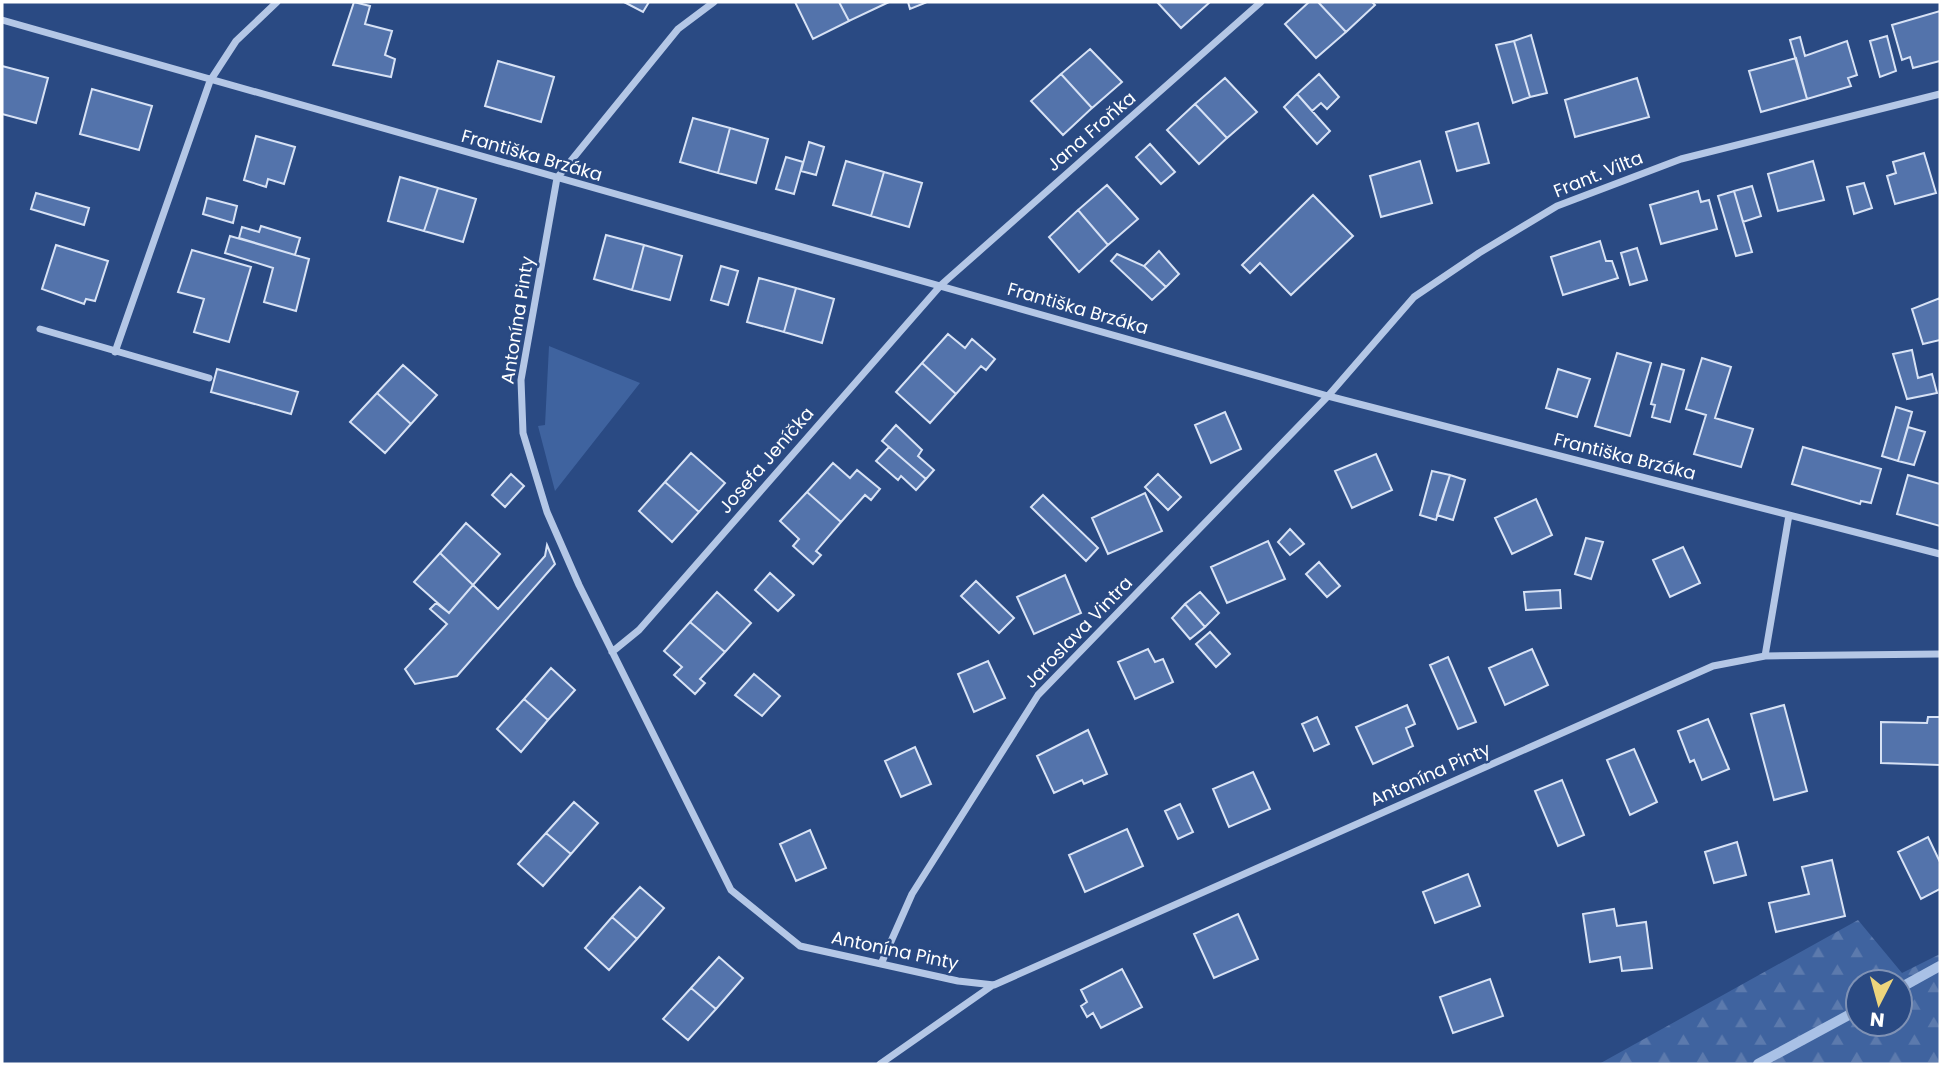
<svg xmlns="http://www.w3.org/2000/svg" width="1942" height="1066" font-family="Poppins,sans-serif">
  <defs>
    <pattern id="forest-firs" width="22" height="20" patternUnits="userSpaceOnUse" patternTransform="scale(1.75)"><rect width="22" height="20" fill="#3f639f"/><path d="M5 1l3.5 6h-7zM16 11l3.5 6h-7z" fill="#5c7aad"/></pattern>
  </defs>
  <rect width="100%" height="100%" fill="#2a4a83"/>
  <path fill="#3f639f" d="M549,346L640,383L555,491L538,426L545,425Z"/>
  <path fill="url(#forest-firs)" fill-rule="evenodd" d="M1858,920L1902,973L1940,954V1064H1599ZM1858,982H1900V1024H1858Z"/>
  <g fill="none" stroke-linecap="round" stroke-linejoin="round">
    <path stroke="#a9c1e6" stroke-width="10" d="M1900,988L1940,966
      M1758,1064L1858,1010"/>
  </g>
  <path fill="#5373ab" stroke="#d7e2f5" stroke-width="2" d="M354,2L370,6L365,24L392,31L385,55L395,59L391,77L333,65Z
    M624,2H649L643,12Z
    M795,2H839L849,21L813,39Z
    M839,2H889L849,21Z
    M908,2H924L925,3L910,9Z
    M1157,2H1210L1181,28Z
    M1309,2H1318L1346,32L1316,58L1285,24Z
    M1318,2H1372L1375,5L1346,32Z
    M1940,11V61L1913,68L1910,57L1902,60L1892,25Z
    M1531,35L1547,93L1530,97L1514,41Z
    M1887,36L1896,71L1880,77L1870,41Z
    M1800,37L1805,56L1847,41L1857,75L1848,78L1851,86L1807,99L1790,40Z
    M1514,41L1530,97L1513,103L1496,45Z
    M1090,49L1122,82L1092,108L1061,74Z
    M1796,58L1807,99L1761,112L1749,71Z
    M498,61L554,77L541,122L485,106Z
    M2,66L48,78L36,123L2,114Z
    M1061,74L1092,108L1063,135L1031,101Z
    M1319,74L1339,97L1327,109L1321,103L1312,111L1297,94Z
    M1225,78L1257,112L1227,138L1195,104Z
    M1637,78L1649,117L1575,137L1565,100Z
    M92,89L152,106L139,150L80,134Z
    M1297,94L1330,131L1317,144L1284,107Z
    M1195,104L1227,138L1199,164L1167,130Z
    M693,118L730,128L718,173L680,162Z
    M1478,123L1489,163L1457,171L1446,132Z
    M730,128L768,139L756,183L718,173Z
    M256,136L295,147L284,184L268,179L266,187L244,180Z
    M809,142L824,147L816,175L801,171Z
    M1150,144L1175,172L1161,184L1136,157Z
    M1924,153L1936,193L1895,204L1887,176L1896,173L1893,162Z
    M786,157L803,162L794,194L776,189Z
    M846,161L884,172L871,216L833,205Z
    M1420,161L1432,203L1381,217L1370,176Z
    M1813,161L1824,200L1778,211L1768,174Z
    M884,172L922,183L909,227L871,216Z
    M400,177L438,188L424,231L388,221Z
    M1864,183L1872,208L1854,214L1847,187Z
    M1107,185L1138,219L1108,245L1078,210Z
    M1752,186L1761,216L1743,222L1734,191Z
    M438,188L476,199L463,242L424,231Z
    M1698,191L1701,202L1709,200L1717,229L1661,244L1650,205Z
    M1734,191L1752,252L1736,256L1718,196Z
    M36,193L89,208L84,225L31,209Z
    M1313,195L1353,236L1291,295L1260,263L1250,273L1242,265Z
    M207,198L237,206L233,223L203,214Z
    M1078,210L1108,245L1079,272L1049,237Z
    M261,226L300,238L295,255L239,238L242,227L259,232Z
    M606,235L644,245L632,290L594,279Z
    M230,236L309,259L296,311L264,302L273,268L225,253Z
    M1600,241L1606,261H1612L1618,278L1563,295L1551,257Z
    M56,245L108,261L95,301L86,299L84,304L42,289Z
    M644,245L682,256L670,300L632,290Z
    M1637,248L1647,280L1630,285L1621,253Z
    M192,250L251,267L229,342L194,332L204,299L178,292Z
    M1159,251L1179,274L1166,287L1144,266Z
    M1117,254L1144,266L1166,287L1152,300L1111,261Z
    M721,266L738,271L728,305L711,300Z
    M759,278L796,288L784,332L747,322Z
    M796,288L834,299L822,343L784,332Z
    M1940,298V340L1923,344L1912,309Z
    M948,334L965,348L972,339L995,359L986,370L981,366L956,394L922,363Z
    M1912,350L1918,378L1932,374L1937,393L1907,399L1893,354Z
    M1617,353L1651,363L1630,436L1595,426Z
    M1702,358L1731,367L1715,418L1753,429L1741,467L1694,454L1706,415L1686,409Z
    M922,363L956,394L930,423L896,392Z
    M1662,364L1684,370L1670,422L1652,417L1655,405L1651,404Z
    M403,365L437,395L411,424L377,393Z
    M217,369L298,392L291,414L211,392Z
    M1558,369L1590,379L1577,417L1546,408Z
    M377,393L411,424L385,453L350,422Z
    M1896,407L1912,412L1898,461L1882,456Z
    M1225,412L1241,449L1211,463L1195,425Z
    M896,425L922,450L918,456L934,470L926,479L882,441Z
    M1908,427L1925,432L1914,465L1898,461Z
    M889,447L926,479L916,490L901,476L898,480L876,461Z
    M1803,447L1881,469L1871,503L1861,501L1860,504L1792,484Z
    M691,453L725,483L699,512L665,482Z
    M1376,454L1392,490L1352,508L1335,471Z
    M833,463L850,478L857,470L880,489L871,500L865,495L841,522L807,492Z
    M1432,471L1450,475L1436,520L1420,515Z
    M511,474L524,486L505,507L492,495Z
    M1158,474L1181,497L1168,510L1145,487Z
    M1450,475L1465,480L1453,520L1437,515Z
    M1908,475L1940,484V526L1897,514Z
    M665,482L699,512L672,542L639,511Z
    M807,492L841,522L816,551L821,555L813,564L793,546L799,539L780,521Z
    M1145,493L1162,531L1108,554L1092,518Z
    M1043,495L1098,548L1086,561L1031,507Z
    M1536,499L1552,535L1512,554L1495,518Z
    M466,523L500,554L473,585L440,553Z
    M1290,529L1304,544L1290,555L1278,542Z
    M1586,538L1603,542L1591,579L1575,574Z
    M1268,541L1285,579L1227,603L1211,567Z
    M547,545L555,564L457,676L415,684L405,669L447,624L430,609L436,603L449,613L473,585L498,609L545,556Z
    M1683,547L1700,583L1670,597L1653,560Z
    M440,553L473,585L449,613L414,582Z
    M1319,562L1340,586L1327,597L1306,574Z
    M770,573L794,595L778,611L755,590Z
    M1065,575L1081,613L1034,634L1017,597Z
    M976,581L1014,618L999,633L961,596Z
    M1560,590L1561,608L1526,610L1524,592Z
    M717,592L751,623L725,652L690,622Z
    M1200,592L1219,613L1205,627L1185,604Z
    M1185,604L1205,627L1190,639L1172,618Z
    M690,622L725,652L700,679L705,683L695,694L674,675L682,667L664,651Z
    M1210,632L1230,654L1216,667L1196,644Z
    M1148,649L1155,662L1163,659L1173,682L1135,699L1118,662Z
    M1532,649L1548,685L1505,705L1489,668Z
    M1448,657L1476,722L1458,729L1430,665Z
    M988,661L1005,698L974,712L958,674Z
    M551,668L575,690L548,720L524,699Z
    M754,674L780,696L762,716L735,695Z
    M524,699L548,720L521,752L497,729Z
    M1407,705L1415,724L1406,728L1413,746L1373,764L1356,727Z
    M1784,705L1807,791L1774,800L1751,714Z
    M1317,717L1329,744L1314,751L1302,724Z
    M1928,717H1940V765L1881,763V722L1927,723Z
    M1708,719L1729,769L1702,780L1694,760L1690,762L1678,731Z
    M1088,730L1107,774L1084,784L1082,780L1054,793L1037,756Z
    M915,747L931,784L901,797L885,761Z
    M1634,749L1657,802L1630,815L1607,760Z
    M1253,772L1270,809L1229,827L1213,789Z
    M1562,780L1584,835L1558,846L1535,791Z
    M574,802L598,823L571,854L546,833Z
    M1180,804L1193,832L1178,839L1165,811Z
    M1127,829L1143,866L1085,892L1069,855Z
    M810,830L826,868L796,881L780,844Z
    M546,833L571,854L543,886L518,864Z
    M1928,837L1940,862V889L1921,899L1898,852Z
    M1737,842L1746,875L1714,883L1705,852Z
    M1832,860L1845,916L1776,932L1769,903L1809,894L1802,867Z
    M1468,874L1480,906L1435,923L1423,892Z
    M640,887L664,908L637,939L612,917Z
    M1614,909L1617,926L1646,922L1652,968L1622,971L1620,957L1590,962L1583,914Z
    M1238,914L1258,959L1214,978L1194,934Z
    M612,917L637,939L609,970L585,948Z
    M719,957L743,978L716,1009L691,988Z
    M1122,969L1142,1007L1101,1028L1093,1013L1087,1017L1081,1006L1087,1002L1081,990Z
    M1490,979L1503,1016L1453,1033L1440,997Z
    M691,988L716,1009L688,1040L663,1019Z"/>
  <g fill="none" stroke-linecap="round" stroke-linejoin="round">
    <path stroke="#b4c7e6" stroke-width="7" d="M714,2L678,29L557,178L521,380L523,433L547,512L579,585L731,890L800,946L958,981L994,985L1713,666L1765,656L1940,654
      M2,20L1328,396L1940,554
      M40,329L209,378
      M115,352L210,81L236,41L277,2
      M612,652L639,630L941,285L1261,2
      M1765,656L1789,515
      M881,964L912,894L1038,695L1328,396L1414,297L1479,253L1557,206L1681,159L1940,94
      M880,1064L993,985"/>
  </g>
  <g text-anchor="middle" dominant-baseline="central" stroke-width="5" stroke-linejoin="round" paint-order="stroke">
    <g font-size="18" fill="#fff" stroke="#2a4a83">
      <text transform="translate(1091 131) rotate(-41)">Jana Froňka</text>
      <text transform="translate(532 155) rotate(16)">Františka Brzáka</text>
      <text transform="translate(1598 174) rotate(-22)">Frant. Vilta</text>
      <text transform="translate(1078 308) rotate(16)">Františka Brzáka</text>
      <text transform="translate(517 320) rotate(-81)">Antonína Pinty</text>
      <text transform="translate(1625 456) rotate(14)">Františka Brzáka</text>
      <text transform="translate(766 460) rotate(-49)">Josefa Jeníčka</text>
      <text transform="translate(1078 632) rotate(-46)">Jaroslava Vintra</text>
      <text transform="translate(1430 774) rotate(-24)">Antonína Pinty</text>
      <text transform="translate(895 950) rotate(12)">Antonína Pinty</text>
    </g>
  </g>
  <rect width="1942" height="1066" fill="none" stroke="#ffffff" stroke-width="7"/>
  <g transform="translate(1879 1003) rotate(186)"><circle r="33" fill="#2a4a83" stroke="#7f92b5" stroke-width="2"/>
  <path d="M0-5L12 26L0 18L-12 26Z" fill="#edd57c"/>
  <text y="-10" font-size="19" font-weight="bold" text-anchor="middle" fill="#ffffff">N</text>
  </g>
</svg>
